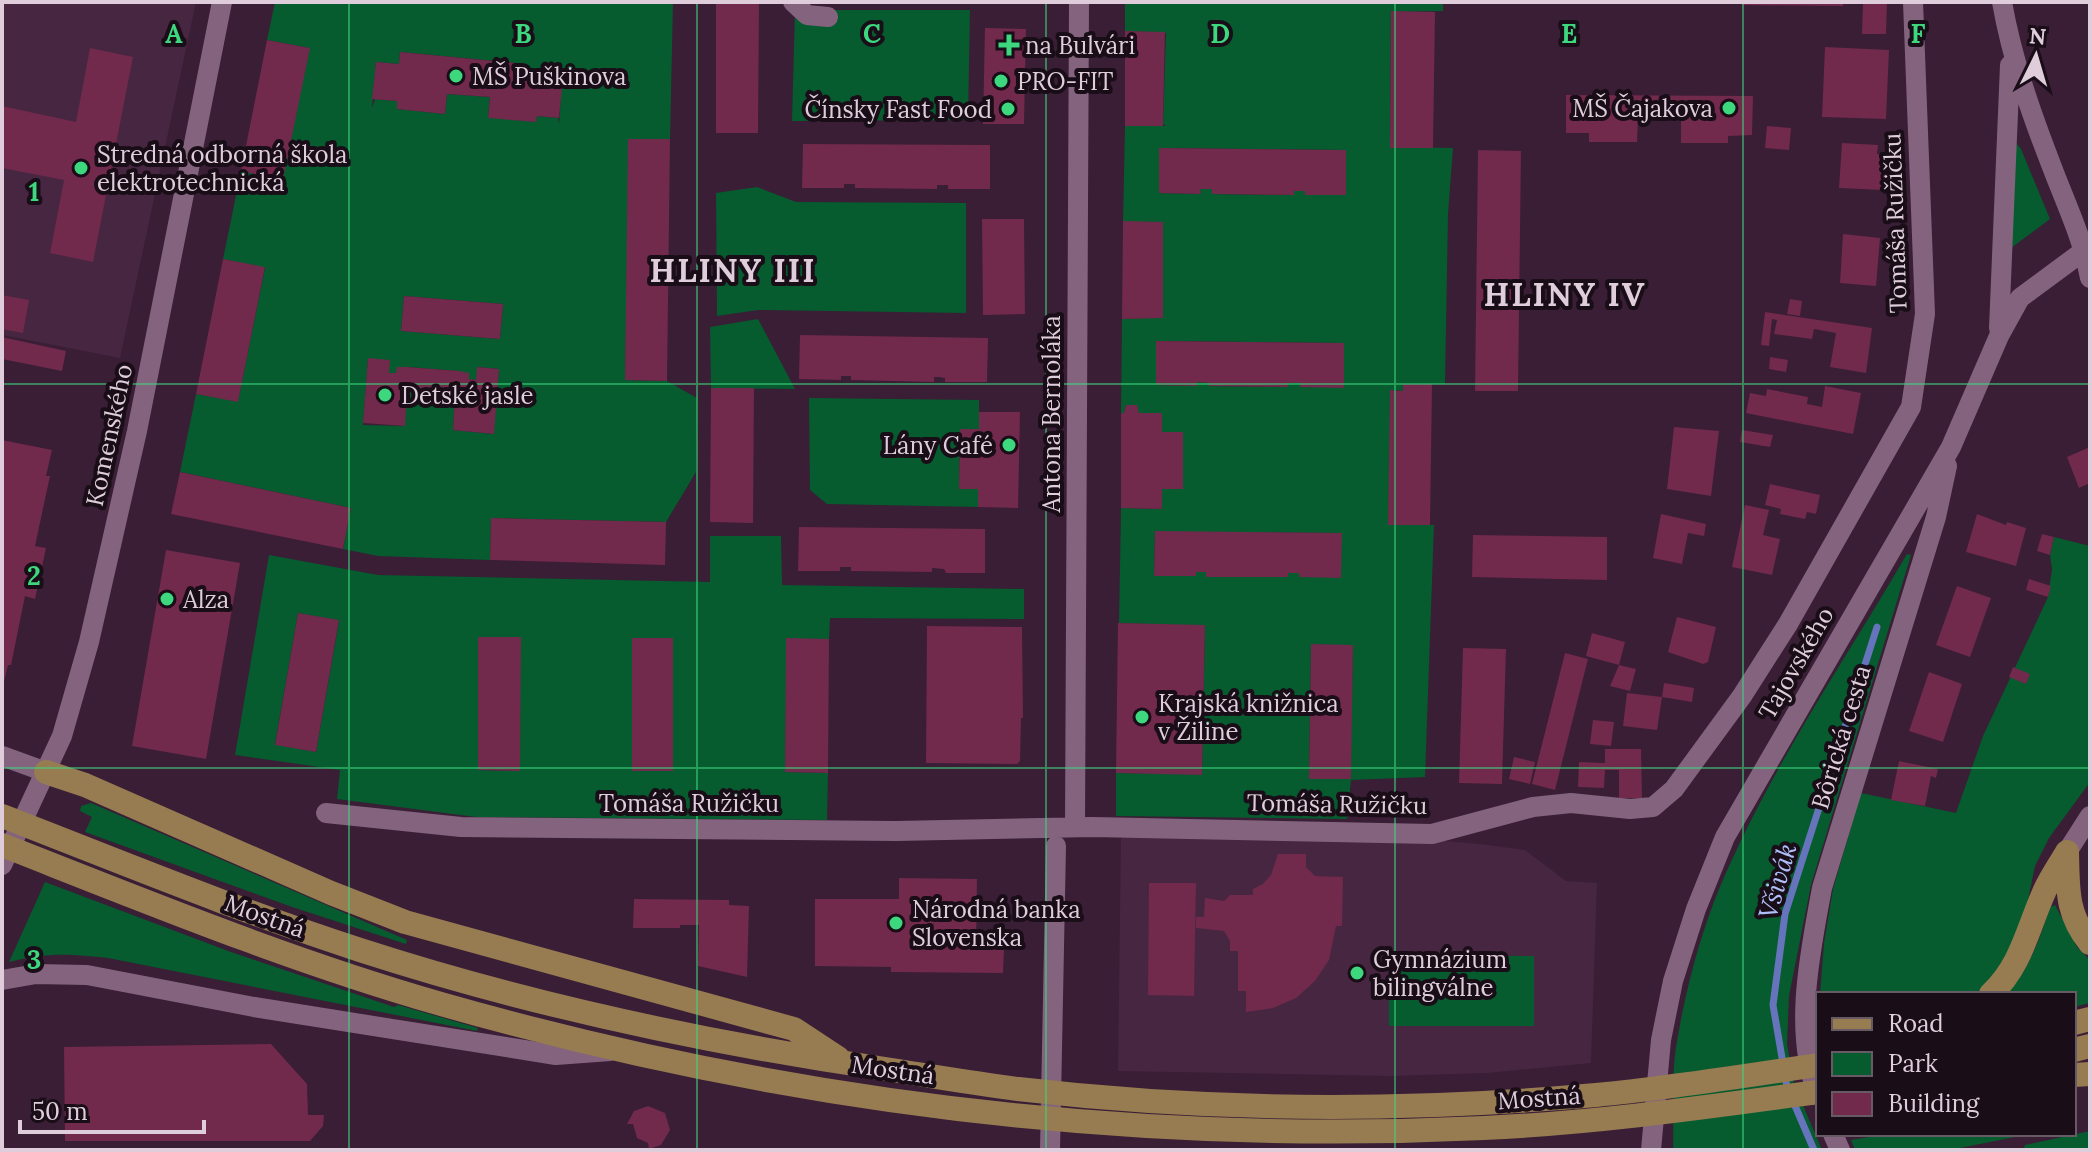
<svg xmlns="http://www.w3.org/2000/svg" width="2092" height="1152" font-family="Lora,serif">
  <rect width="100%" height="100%" fill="#391e35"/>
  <path fill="#472642" d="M2,2H196L120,358L2,335Z
    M1121,836L1433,840L1480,844L1525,850L1566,881L1597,883L1591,1063L1487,1073L1390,1076L1118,1071Z"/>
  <path fill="#065b2f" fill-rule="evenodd" d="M275,2H673L670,139H629L625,380L667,381L697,398L696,472L666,522L491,518L490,560L378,556L343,549L351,508L180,472L196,394L238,401L265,268L223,259L241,171L282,180L309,48L267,40ZM400,52L526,64L525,75L562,78L559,124L558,118L537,116L536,122L488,117L490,97L447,94L445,114L397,109V101L375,99L372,108L376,62L399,64ZM404,296L503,304L500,339L401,331ZM368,359L389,373H396L408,367L458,371L469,379L476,380L478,367L499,369L493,434L453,430L455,396L407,392L404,426L363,425Z
    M1125,2H1443V11L1391,12L1390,147L1453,148L1448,214L1445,384H1404L1403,391L1391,390L1389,525H1434L1425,777L1351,780L1347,819L1116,816V773L1202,774L1205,626L1119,623L1121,508L1162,509V489L1183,488V432H1162V413H1139L1136,405H1126L1124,413H1121L1122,319L1163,317L1123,221L1125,126H1166L1163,124L1166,33L1125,31ZM1159,148L1346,150V195H1305V191H1294V195L1212,194V189H1200V194L1159,193ZM1157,341L1344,343V387H1300V383H1288V387L1209,386V383L1197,382L1196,386L1156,385ZM1155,532L1341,533V577H1300L1299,573H1288V577H1207L1206,572H1196L1195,576H1154ZM1311,645L1353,646L1350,779L1309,778Z
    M795,10H970L968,120L792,121Z
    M2017,144L2021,149L2050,219L2011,248L2014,149Z
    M757,187L796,202L966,203V313L758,310L717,316L716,193Z
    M758,319L795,389L711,388L710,327Z
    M809,398L979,400V429H960L959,488L978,489V507L827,504L810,490Z
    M710,536H781L782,585L1024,589V619L830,618L829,639H787L785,772L828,773L827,820L476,817L337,799L340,770L235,755L269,555L378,575L710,582ZM298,613L339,621L316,752L275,744ZM478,637H520L519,771L478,770ZM632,639H673L672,771H632Z
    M2054,537L2090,546V782L2049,838L2035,866L2024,919L2012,949L1994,976L1978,994H1820L1824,943L1833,889L1861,793L1956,813L1983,736L2048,597L2052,569L2050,555Z
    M1907,554L1911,555L1811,885L1789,996L1787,1044L1794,1084L1822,1150H1673C1674,1116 1671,1080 1676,1047C1686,986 1703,922 1729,866C1778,757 1847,657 1907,554Z
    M91,803L407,940L406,944L292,907L85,832L92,817L80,811L81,806Z
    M45,882L231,952L394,1007L398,1005L478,1028L477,1031L108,958C69,954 47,952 9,962Z
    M2055,905L2077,947L2090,960V1003L2074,1007V994H2006C2029,970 2040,939 2050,907Z
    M1389,955L1534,956V1026H1389Z
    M2090,1131V1150L2024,1148L2025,1145Z
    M1887,1134H2030L1950,1150H1855L1851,1140Z"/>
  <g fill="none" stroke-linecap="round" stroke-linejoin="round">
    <path stroke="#6574bb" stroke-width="7" d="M1814,1150L1787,1087L1773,1005L1785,914L1877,627"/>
  </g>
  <path fill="#71294c" d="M716,2H759L758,133H716Z
    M1742,2H1843V6L1742,5Z
    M1863,2H1887L1886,34H1862Z
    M1391,11L1435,12L1433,148H1390Z
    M985,28L1026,29L1024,124H983Z
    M1125,31L1165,32L1163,126H1125Z
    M267,40L310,48L283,180L241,171Z
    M1825,47L1889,50L1886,119L1822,117Z
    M90,48L133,57L93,262L50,253L64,180L2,168V106L76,122Z
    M400,52L527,64L525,75L563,78L559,118L537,116L536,122L488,118L490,97L447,94L445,114L397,109V101L372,99L376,62L399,64Z
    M1566,95L1753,96L1752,135L1728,136V143H1681V120H1638L1637,142H1589V133H1566Z
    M1767,126L1791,128L1789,150L1765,148Z
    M628,139H670L667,381L625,380Z
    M1842,143L1878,145L1877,154L1885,155L1883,190L1839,188Z
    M803,144L990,145V189H948V185H937V189L855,188V184H844V188H802Z
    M1159,148L1346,150V195H1305V191H1294V195L1212,194V189H1200L1201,194L1159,193Z
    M1478,150L1521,151L1518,391H1475Z
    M982,219H1024L1025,314L983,315Z
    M1123,221L1163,222V318L1122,319Z
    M1843,234L1880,238L1876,286L1840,283Z
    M223,259L265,267L238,402L196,394Z
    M2,295L29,300L23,333L2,329Z
    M404,296L503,304L500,339L401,331Z
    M1790,299L1802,301L1800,316L1787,314Z
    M1765,312L1872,328L1866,373L1830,367L1836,333L1814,329L1812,339L1774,334L1777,320L1772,319L1769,346L1761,345Z
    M800,335L988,338L987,382H945V378L939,377H934V382L851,380V376H841V380L799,379Z
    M2,337L66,351L62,371L2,359Z
    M1156,341L1344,343V388L1300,387V383H1288V387L1209,386V383L1197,382V386L1156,385Z
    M1770,357L1788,360L1786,372L1769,369Z
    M368,358L390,360L389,373H396L397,367H407L459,371L469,373V379L476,380L477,367L499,369L494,434L453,430L455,396L407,392L405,426L363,423Z
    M1403,384H1432L1430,525H1388L1390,390L1403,391Z
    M1825,386L1861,393L1853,434L1746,413L1750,393L1766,396L1767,389L1808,397L1807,404L1822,407Z
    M711,388H754L753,523L710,522Z
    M1126,405H1137L1139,413H1162V432H1183V489H1162V509L1121,508V413H1124Z
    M979,412H1020L1018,508L978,507V489H959L960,429H979Z
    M1674,427L1719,431L1711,496L1667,489Z
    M1742,430L1773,435L1770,447L1740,442Z
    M2,440L52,450L46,476H50L35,546L46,548L35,599L25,596L11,665H8L3,686Z
    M2090,447V483L2079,488L2067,457Z
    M180,472L351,508L343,549L171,514Z
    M1770,484L1820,495L1816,514L1807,512L1805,519L1780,514L1781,509L1765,505Z
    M1745,505L1769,510L1763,535L1780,539L1772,575L1732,567Z
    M1661,514L1706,524L1704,536L1688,533L1682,564L1653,558Z
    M1977,514L2006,525L2007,522L2026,528L2016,566L1966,552Z
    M491,518L666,522L665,565L490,560Z
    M799,527L985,529V573H946L944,569L932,568V572L851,571V567H840V571H798Z
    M1155,531L1342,533L1341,578L1299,577V573H1288V577H1206V572H1196V576H1154Z
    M2042,534L2054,537L2050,555L2037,551Z
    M1473,535L1607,537V580L1472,577Z
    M166,550L240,563L206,759L132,746Z
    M2029,579L2051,586L2048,597L2026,590Z
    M1957,586L1991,598L1970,657L1936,645Z
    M298,613L339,620L316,752L275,745Z
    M1677,617L1716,627L1708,662L1703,664L1668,652Z
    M1118,623L1205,625L1202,775L1116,773Z
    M927,626L1022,627L1023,718H1021L1020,761L1017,764L926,763Z
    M1592,633L1625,642L1619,665L1586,656Z
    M478,637H521L520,771L478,770Z
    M632,638H673V771H632Z
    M786,638L829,639L828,773L785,772Z
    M1311,644L1353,645L1351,779H1309Z
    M1463,648L1506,649L1502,784L1459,783Z
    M1565,653L1588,659L1555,790L1532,784Z
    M1619,665L1636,669L1630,691L1610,686Z
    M2013,667L2030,674L2026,684L2009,677Z
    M1929,672L1962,684L1943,742L1909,731Z
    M1664,683L1694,688L1692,702L1662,697Z
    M1627,693L1662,697L1657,730L1623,726Z
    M1593,720L1614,722L1611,746L1590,744Z
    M1605,749H1641L1642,798H1619V770H1605L1604,788L1578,787L1579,762L1605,763Z
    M1514,757L1535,762L1530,784L1509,779Z
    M1899,761L1938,769L1936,778L1931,776L1925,806L1891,800Z
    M1278,854H1306V867L1315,876L1343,877L1342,926H1336L1329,960L1315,981L1296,998L1273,1008L1246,1012V991H1238V951H1230V941L1224,931L1196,928V917H1204L1205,898L1224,901L1230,895H1253V889L1263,884L1271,875Z
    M899,878L977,879L976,947H1004L1003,973L891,972V967L815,966V899H899Z
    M1149,883H1196L1194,996L1148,995Z
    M634,899L729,900V905L749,906L747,977L698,966L699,925H680V928H633Z
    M271,1044L307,1084L308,1115H324L323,1126L310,1141H65L64,1047Z
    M648,1106L665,1113L670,1130L661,1145L649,1149L648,1143L637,1138L633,1124H627L634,1111Z"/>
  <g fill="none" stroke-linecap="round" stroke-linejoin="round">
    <path stroke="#84637e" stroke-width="20" d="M793,2L807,15L828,17
      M2002,2C2012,59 2031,113 2052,167C2066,204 2083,239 2090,278
      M1999,328L2010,65
      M2,756L46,772
      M326,813L461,827L896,831L1093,827L1432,834L1533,807L1571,803L1630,809L1653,807L1674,789L1742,696L1788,624L1911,407L1925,314L1913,2
      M1075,827L1079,2
      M2067,852L2090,816
      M2,865L62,736L89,642L137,431L222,2
      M2,980L36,974L87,975L254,1007L556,1055L610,1051
      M1818,1095C1793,1031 1810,953 1822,888L1936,517L1947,466
      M1833,1134L1840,1150
      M1050,1150L1056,846
      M1651,1150L1661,1040L1673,981L1696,909L1725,837L1951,447L1999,336L2020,298L2085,250"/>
    <path stroke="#977b51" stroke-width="24" d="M46,772L85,785L331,893L405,922L794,1029L838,1058
      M2,816C121,862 239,911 360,950C530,1005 703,1042 879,1068C925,1075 971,1083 1018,1089C1208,1111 1405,1112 1596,1095C1670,1088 1744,1076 1818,1065
      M2,845C147,902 291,961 441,1004C781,1101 1131,1145 1484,1128C1596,1123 1707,1107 1818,1092
      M2067,852C2068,889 2066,914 2090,943
      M1991,994C2022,965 2028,927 2045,890C2051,877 2060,864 2067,852
      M2074,1023L2090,1019
      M2074,1050L2090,1046
      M2074,1075L2090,1074"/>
  </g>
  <path fill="none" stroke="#3dd77e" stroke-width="2" stroke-opacity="0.55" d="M349,2V1150M697,2V1150M1046,2V1150M1395,2V1150M1743,2V1150M2,384H2090M2,768H2090"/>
  <g fill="#3dd77e" stroke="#190d17" stroke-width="3">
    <path d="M1005 33h8v8h8v8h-8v8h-8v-8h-8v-8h8z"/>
    <circle cx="456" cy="76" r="8"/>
    <circle cx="1001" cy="81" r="8"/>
    <circle cx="1729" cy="108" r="8"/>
    <circle cx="1008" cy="109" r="8"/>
    <circle cx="81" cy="168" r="8"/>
    <circle cx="385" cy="395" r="8"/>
    <circle cx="1009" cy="445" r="8"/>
    <circle cx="167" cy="599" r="8"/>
    <circle cx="1142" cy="717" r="8"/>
    <circle cx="896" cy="923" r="8"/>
    <circle cx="1357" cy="973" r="8"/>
  </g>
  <g text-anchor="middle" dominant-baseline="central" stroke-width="8" stroke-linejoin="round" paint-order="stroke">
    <g font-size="24" fill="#dfcddb" stroke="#190d17" text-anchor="start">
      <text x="1025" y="45">na Bulvári</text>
      <text x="472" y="76">MŠ Puškinova</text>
      <text x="1017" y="81">PRO-FIT</text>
      <text x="1713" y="108" text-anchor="end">MŠ Čajakova</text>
      <text x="992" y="109" text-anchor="end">Čínsky Fast Food</text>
      <text x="97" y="154">Stredná odborná škola<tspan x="97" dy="28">elektrotechnická</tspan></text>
      <text x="401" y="395">Detské jasle</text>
      <text x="993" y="445" text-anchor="end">Lány Café</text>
      <text x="183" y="599">Alza</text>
      <text x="1158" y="703">Krajská knižnica<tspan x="1158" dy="28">v Žiline</tspan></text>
      <text x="912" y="909">Národná banka<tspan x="912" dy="28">Slovenska</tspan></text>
      <text x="1373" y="959">Gymnázium<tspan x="1373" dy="28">bilingválne</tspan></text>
    </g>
    <g font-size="24" fill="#dfcddb" stroke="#190d17">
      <text transform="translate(1895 223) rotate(-92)">Tomáša Ružičku</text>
      <text transform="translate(1051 414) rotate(-90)">Antona Bernoláka</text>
      <text transform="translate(109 435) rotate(-78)">Komenského</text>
      <text transform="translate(1796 663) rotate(-60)">Tajovského</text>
      <text transform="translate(1841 737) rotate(-73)">Bôrická cesta</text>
      <text x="689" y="803">Tomáša Ružičku</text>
      <text transform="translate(1337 804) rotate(1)">Tomáša Ružičku</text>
      <text transform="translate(265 916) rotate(20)">Mostná</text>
      <text transform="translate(893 1070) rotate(8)">Mostná</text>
      <text transform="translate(1539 1098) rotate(-4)">Mostná</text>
    </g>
    <g font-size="26" font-style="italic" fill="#afbff9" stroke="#190d17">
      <text transform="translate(1777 881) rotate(-74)">Všivák</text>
    </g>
    <g font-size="32" font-weight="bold" letter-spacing="2" fill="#dfcddb" stroke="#190d17">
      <text x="733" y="270">HLINY III</text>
      <text x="1565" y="294">HLINY IV</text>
    </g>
  </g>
  <g font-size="26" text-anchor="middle" font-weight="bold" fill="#3dd77e" stroke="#190d17" stroke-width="8" stroke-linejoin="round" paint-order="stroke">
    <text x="174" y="43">A</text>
    <text x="523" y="43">B</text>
    <text x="872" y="43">C</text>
    <text x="1220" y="43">D</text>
    <text x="1569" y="43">E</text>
    <text x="1918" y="43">F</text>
    <text x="34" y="201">1</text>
    <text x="34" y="585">2</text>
    <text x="34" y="969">3</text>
  </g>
  <rect width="2092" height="1152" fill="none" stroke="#dfcddb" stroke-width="8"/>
  <rect x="1816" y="992" width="260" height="144" fill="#190d17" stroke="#685a65" stroke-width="2"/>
  <rect x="1832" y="1018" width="40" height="12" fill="#977b51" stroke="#685a65" stroke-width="2"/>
  <text x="1888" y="1032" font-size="24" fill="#dfcddb">Road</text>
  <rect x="1832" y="1052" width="40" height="24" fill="#065b2f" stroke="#685a65" stroke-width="2"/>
  <text x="1888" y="1072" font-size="24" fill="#dfcddb">Park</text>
  <rect x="1832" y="1092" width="40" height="24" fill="#71294c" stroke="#685a65" stroke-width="2"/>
  <text x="1888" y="1112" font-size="24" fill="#dfcddb">Building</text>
  <g transform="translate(2036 56) rotate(5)" stroke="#190d17" stroke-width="6" paint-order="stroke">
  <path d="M0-6L14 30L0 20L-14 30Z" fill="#dfcddb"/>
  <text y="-12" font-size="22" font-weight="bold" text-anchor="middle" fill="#dfcddb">N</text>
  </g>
  <path d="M20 1120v12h184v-12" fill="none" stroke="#dfcddb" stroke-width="4"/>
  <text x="32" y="1120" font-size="24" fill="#dfcddb" stroke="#190d17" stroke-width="6" paint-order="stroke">50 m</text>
</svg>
